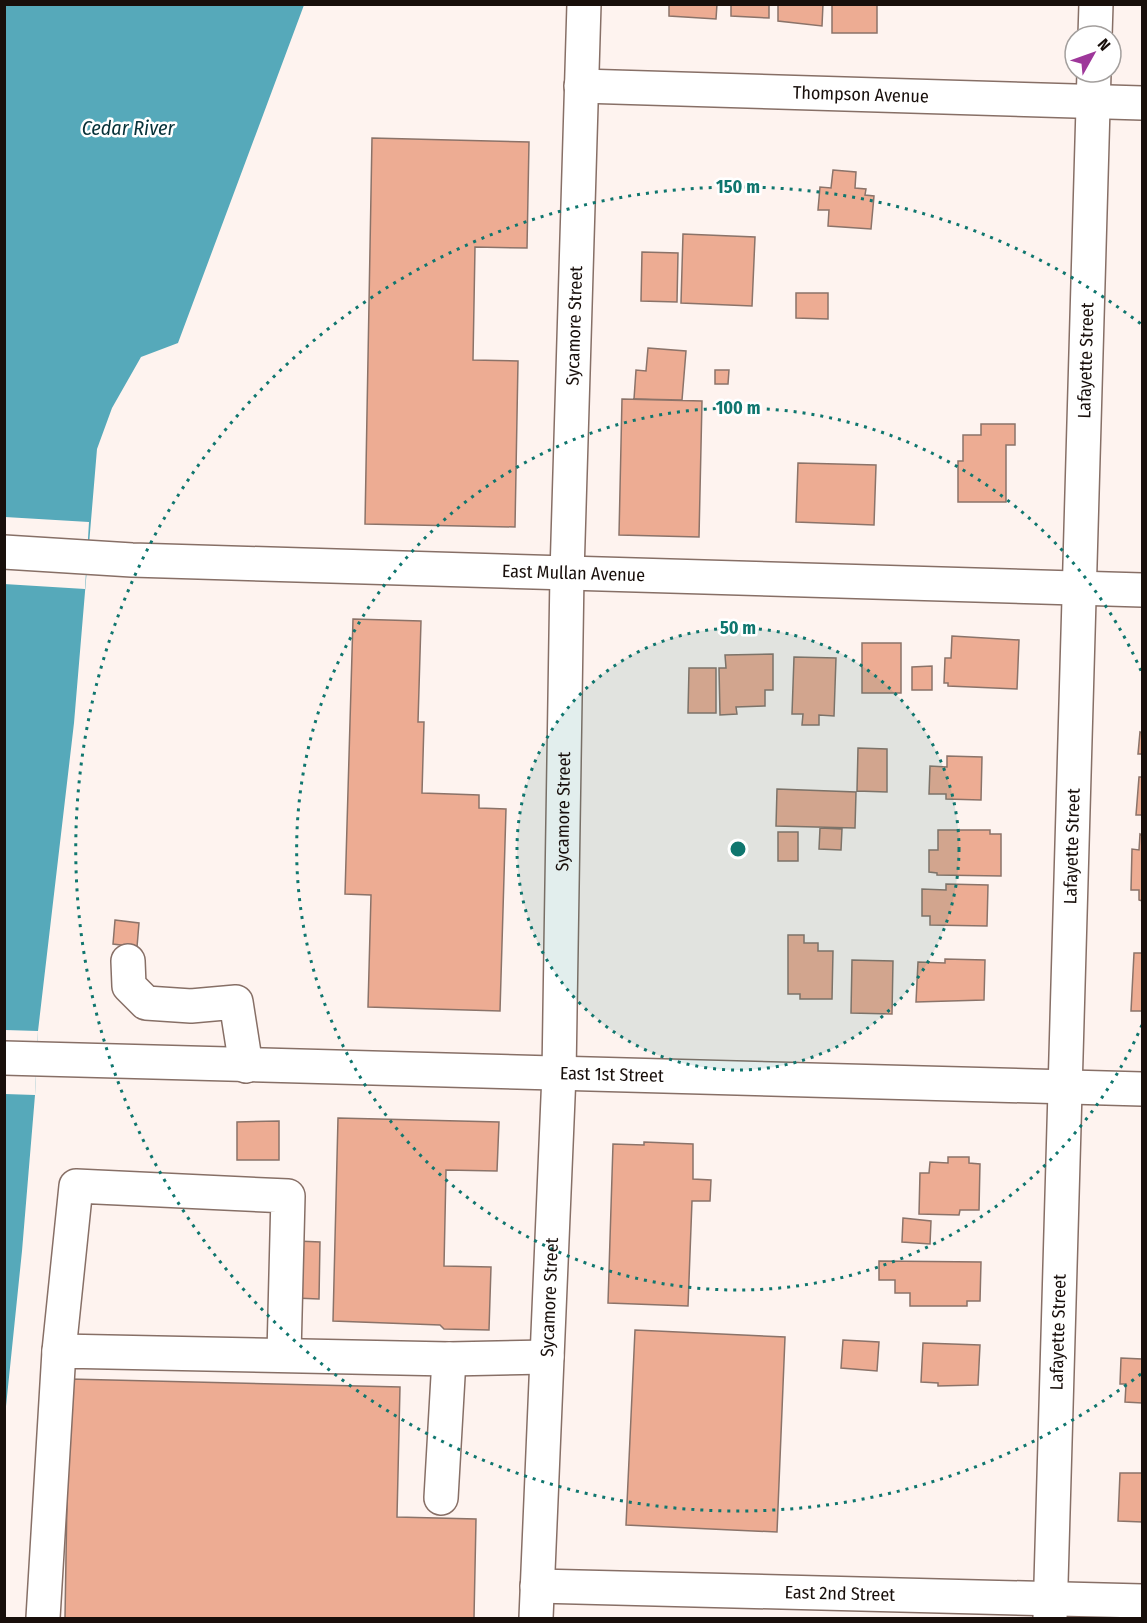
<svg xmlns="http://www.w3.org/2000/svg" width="1147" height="1623" font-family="'Fira Sans Condensed',sans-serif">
  <rect width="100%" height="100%" fill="#fef3ef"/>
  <path fill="#56a9ba" d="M5,5H304L178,343L141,357L112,408L97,449L74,723L38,1031L35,1095L22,1251L5,1416Z"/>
  <path fill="#fef3ef" d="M5,517L89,522L85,589L4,584Z
    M5,1030L38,1031L35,1095L5,1094Z"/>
  <path fill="#edac93" stroke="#8b7369" stroke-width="1.5" d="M669,4H717L716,19L669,16Z
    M731,4H769V18L731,16Z
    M778,4H823L822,26L778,21Z
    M832,4H877V33H832Z
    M372,138L529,142L527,248L475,247L473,360L518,361L515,527L365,524Z
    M833,170L856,172L855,188L866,189L865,195L874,196L871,229L828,226L829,210H818L820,187L831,188Z
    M683,234L755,237L752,306L681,303Z
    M642,252L678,253L677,302L641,301Z
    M796,293H828V319L796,318Z
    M648,348L686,351L682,400L634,399L636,370L646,371Z
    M715,370H729L728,384H715Z
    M622,399L702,401L699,537L619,535Z
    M981,424H1015V445H1006V502H958V461H963V435H981Z
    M798,463L876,465L874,525L796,522Z
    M353,619L421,621L418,722H424L422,793L479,795V808L506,809L500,1011L368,1007L371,895L345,894Z
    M952,636L1019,640L1017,689L948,686V683H944L945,658H951Z
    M862,643H901V693H862Z
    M773,654V690H765V706L736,707L737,714L720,715L719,668H726L725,655Z
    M794,657L836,658L834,716L819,715V725H802L803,714H792Z
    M932,666V690H912V667Z
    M689,668H716V713H688Z
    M1140,732L1142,733V754H1138Z
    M858,748L887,749V792L857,791Z
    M947,756L982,757L981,800L946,799V794H929L930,766L947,767Z
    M1139,777H1142V815H1136Z
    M777,789L856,792L855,828L776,826Z
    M820,828L842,829L841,850L819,849Z
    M938,830H990V834H1001V876L937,875V873L929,872V850H938Z
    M778,832H798V861H778Z
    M1140,834L1142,835V901L1139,900V890H1131L1132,849L1139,850Z
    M946,884L988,885L987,926L930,925V916H922V889L946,890Z
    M115,920L139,923L137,947L113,944Z
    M788,935H804V943H818V951H833L832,999H800V994H788Z
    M1134,953H1142V1011H1131Z
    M945,959L985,960L984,1000L916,1002L918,962L945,963Z
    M852,960L893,961L892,1014L851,1013Z
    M338,1118L499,1122L497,1171L446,1170L444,1266L491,1267L489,1330L444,1329L440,1325L333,1321Z
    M279,1121V1160H237V1122Z
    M644,1142L693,1144V1179L711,1180L710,1201H692L688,1306L608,1303L613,1144L644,1145Z
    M948,1157H969V1163L980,1164L979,1210H960L959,1215L919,1214L920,1173H929L930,1162L948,1163Z
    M903,1218L931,1221L930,1244L902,1242Z
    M297,1241L320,1242L319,1299L295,1298Z
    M879,1261L981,1262L980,1301H967V1306H910V1293H895V1280H879Z
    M635,1330L785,1337L777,1532L626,1525Z
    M843,1340L879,1342L877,1371L841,1368Z
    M923,1343L980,1345L978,1385L938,1386V1383L921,1382Z
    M1121,1358L1142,1359V1403L1125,1402L1126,1384H1120Z
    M69,1379L400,1387L397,1517L476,1519L474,1618H65Z
    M1120,1473H1142V1522L1118,1521Z"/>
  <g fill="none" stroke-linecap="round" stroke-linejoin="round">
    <defs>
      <g id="minor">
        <path d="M1095,36L1096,4"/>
        <path id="s1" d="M581,86L1142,103"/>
        <path d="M128,961L129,986L146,1003L191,1006L236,1002L246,1066"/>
        <path d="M59,1351L76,1186L288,1196L284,1354"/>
        <path d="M441,1498L449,1359"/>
        <path id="s2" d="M537,1586L1142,1601"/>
        <path d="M43,1618L59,1351L449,1359L547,1357"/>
        <path id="s3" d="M536,1618L559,1074L567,574L584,4"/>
        <path id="s4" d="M1050,1618L1094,72"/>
      </g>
      <g id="highway">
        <path id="s5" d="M4,552L132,560L1142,590"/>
        <path id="s6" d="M4,1058L1142,1089"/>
      </g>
    </defs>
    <use href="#minor" stroke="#876f66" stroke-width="36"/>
    <use href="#highway" stroke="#876f66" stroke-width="36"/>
    <use href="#minor" stroke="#fff" stroke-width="33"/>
    <use href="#highway" stroke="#fff" stroke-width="33"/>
  </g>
  <circle cx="738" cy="849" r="221" fill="#0f766e" fill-opacity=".12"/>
  <g fill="none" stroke="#0f766e" stroke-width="3" stroke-dasharray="3 6">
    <circle cx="738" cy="849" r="221"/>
    <path d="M1142 1025A441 441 0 1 1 1142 673"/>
    <path d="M1141 1374A662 662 0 1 1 1141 324"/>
  </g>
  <g text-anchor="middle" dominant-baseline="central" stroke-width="5" stroke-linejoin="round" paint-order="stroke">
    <g font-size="18" fill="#180f0b" stroke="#fff">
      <text stroke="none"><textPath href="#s1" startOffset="280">Thompson Avenue</textPath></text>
      <text stroke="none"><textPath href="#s3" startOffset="1293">Sycamore Street</textPath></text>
      <text stroke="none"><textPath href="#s4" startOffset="1258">Lafayette Street</textPath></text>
      <text stroke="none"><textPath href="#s5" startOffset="570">East Mullan Avenue</textPath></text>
      <text stroke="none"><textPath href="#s3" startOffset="807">Sycamore Street</textPath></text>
      <text stroke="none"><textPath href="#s4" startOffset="772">Lafayette Street</textPath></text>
      <text stroke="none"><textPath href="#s6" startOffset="608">East 1st Street</textPath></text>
      <text stroke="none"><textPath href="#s3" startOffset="321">Sycamore Street</textPath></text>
      <text stroke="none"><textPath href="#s4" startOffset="286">Lafayette Street</textPath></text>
      <text stroke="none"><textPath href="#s2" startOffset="303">East 2nd Street</textPath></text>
    </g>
    <g font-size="20" font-style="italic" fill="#063138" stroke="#fff">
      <text x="128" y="128">Cedar River</text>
    </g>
  </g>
  <circle cx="738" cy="849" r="9" fill="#0f766e" stroke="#fff" stroke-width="3"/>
  <g font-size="18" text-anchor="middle" font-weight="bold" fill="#0f766e" stroke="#fff" stroke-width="5" stroke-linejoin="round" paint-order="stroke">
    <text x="738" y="193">150 m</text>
    <text x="738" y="414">100 m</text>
    <text x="738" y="634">50 m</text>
  </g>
  <rect width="1147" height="1623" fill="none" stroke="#180f0b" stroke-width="12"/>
  <g transform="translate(1093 54) rotate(50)"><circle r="28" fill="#ffffff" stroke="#a39f9d" stroke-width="1.5"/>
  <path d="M0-4.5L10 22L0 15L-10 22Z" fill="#9e379a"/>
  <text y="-9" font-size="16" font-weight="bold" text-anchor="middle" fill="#180f0b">N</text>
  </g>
</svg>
